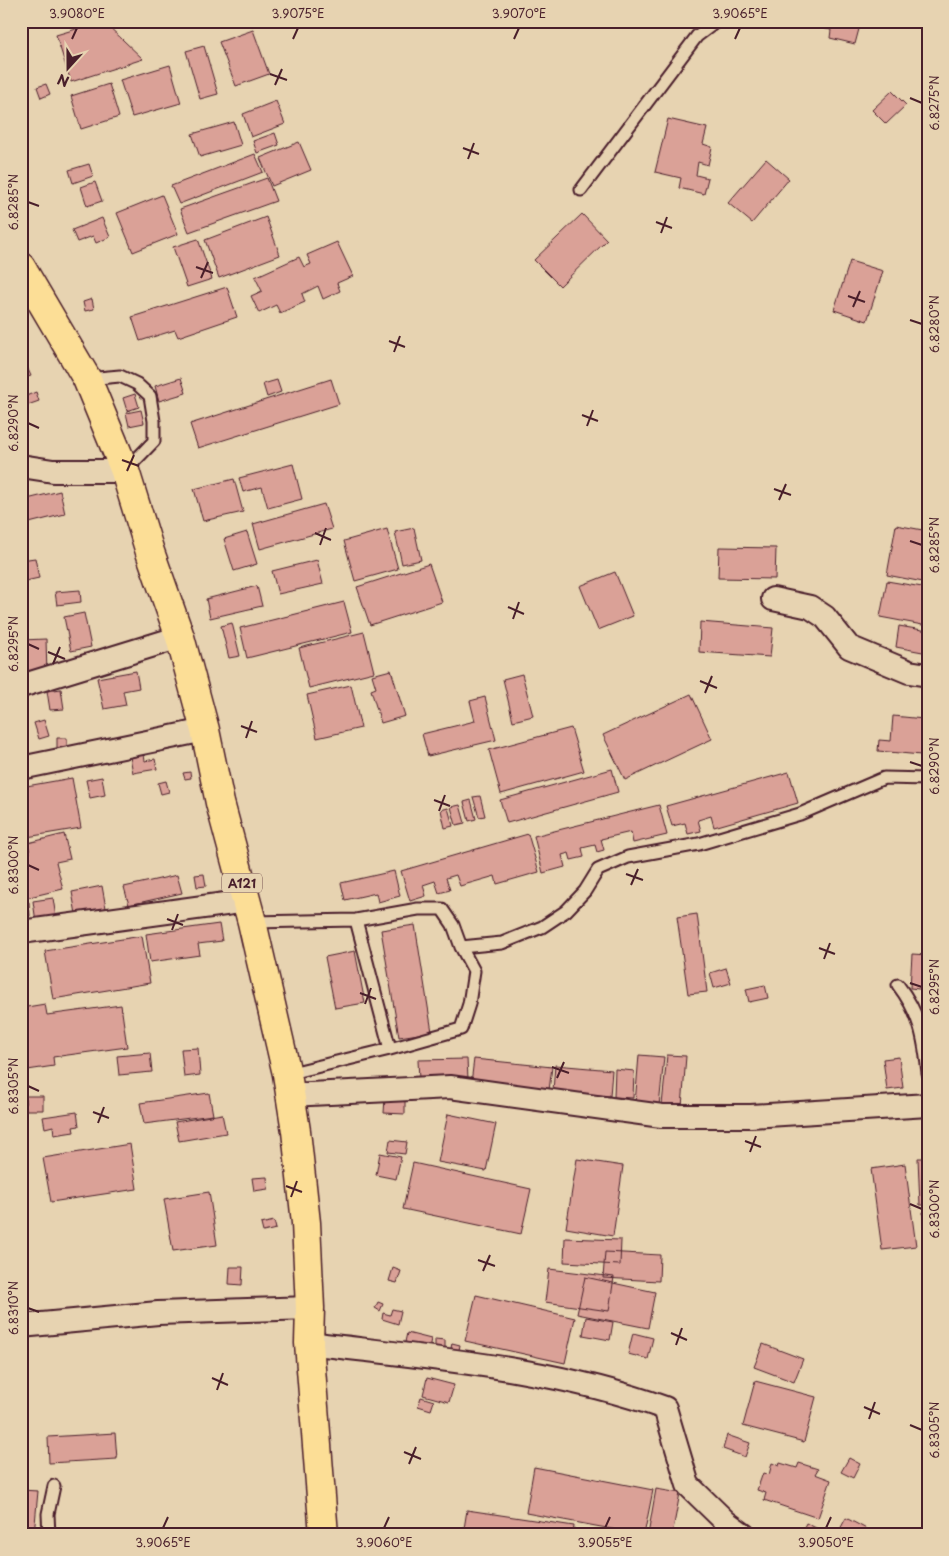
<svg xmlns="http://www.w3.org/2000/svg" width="949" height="1556" font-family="'Playpen Sans',sans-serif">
  <rect width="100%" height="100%" fill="#e7d3b1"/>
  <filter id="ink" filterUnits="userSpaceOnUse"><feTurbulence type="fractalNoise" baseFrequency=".02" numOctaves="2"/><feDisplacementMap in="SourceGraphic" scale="10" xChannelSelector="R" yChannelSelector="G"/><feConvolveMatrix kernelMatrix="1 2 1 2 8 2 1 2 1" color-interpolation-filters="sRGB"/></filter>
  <g filter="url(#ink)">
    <path fill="#daa197" stroke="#4a1f2b" d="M103,21L143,59L71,82L56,35Z
      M808,21H847L846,26L859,29L855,44L830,38L831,30L807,25Z
      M253,30L269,74L236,86L219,42Z
      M204,46L218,94L200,99L186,51Z
      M170,65L181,103L132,117L120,80Z
      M46,84L50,94L41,98L37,87Z
      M109,84L119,117L81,129L71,96Z
      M892,91L906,105L886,124L872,110Z
      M276,101L285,124L251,137L243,114Z
      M668,119L707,128L703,144L712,147L708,165L698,162L696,175L708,178L704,194L679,188L681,178L655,172Z
      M234,122L241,145L200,157L192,134Z
      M275,133L279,145L257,153L253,141Z
      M299,142L311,170L272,186L260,158Z
      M255,154L263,172L179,204L171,186Z
      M766,159L789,179L752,223L728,203Z
      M89,164L93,176L73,183L69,170Z
      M267,178L276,201L189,232L180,209Z
      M95,182L102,201L87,206L81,187Z
      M162,195L178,234L133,252L117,213Z
      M582,214L607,240L560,286L534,260Z
      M266,217L280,255L219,278L205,240Z
      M102,218L110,237L96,243L93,236L77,242L72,230Z
      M198,239L212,279L187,287L173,247Z
      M337,242L353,276L337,283L340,291L323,299L318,286L302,294L305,302L280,313L276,305L259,313L251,296L262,291L255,277L299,257L304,267L311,264L307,255Z
      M850,261L883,271L867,321L834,310Z
      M227,287L237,317L178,337L175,330L140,341L132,317Z
      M92,299L94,309L85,311L83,302Z
      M26,365L31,376L21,379V367Z
      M181,378L186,393L159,401L155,386Z
      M331,379L339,404L198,448L190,424Z
      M277,380L281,392L267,397L263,384Z
      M36,392L39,401L22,407L21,398Z
      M135,394L139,407L127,411L123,398Z
      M141,410L144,423L129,426L126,413Z
      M293,464L302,499L268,508L262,487L243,492L239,478Z
      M234,479L243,512L203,521L194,489Z
      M60,491L65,514L29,523L23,500Z
      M324,504L332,529L260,549L253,524Z
      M896,525L928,531V583L887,575Z
      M414,528L421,560L402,564L395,532Z
      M387,529L398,569L355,581L344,541Z
      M247,532L257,564L234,571L224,539Z
      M719,547L776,548L775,579L718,578Z
      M35,558L39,578L21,582V560Z
      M317,560L323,584L278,594L272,571Z
      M429,564L442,602L370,625L357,587Z
      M615,572L633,616L598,630L580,586Z
      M887,581L928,588V626L880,617Z
      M257,586L262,606L210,618L206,599Z
      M80,590L81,602L57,605L55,592Z
      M344,602L352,632L247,658L240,628Z
      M84,613L91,647L71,651L64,617Z
      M700,622L773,628L770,657L699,652Z
      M232,623L240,656L229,658L221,626Z
      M899,626L928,631V653L896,647Z
      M364,632L374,672L309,688L299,648Z
      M46,639L47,675L21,676V640Z
      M391,670L405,716L381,723L371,690L376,688L372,675Z
      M136,671L139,688L123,691L126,705L104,709L97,678Z
      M522,674L533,716L513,721L503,679Z
      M351,685L361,728L317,738L307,695Z
      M61,689L64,709L50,710L47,691Z
      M691,694L712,739L625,780L603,735Z
      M485,697L496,740L428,756L422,734L475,721L470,701Z
      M893,716L924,719L921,755L878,751L879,740L891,741Z
      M44,720L49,736L39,739L34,723Z
      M571,728L584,771L501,794L489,750Z
      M57,738H67V748H57Z
      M143,749L145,761L155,759L157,769L133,773L129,751Z
      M612,769L618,792L507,823L500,800Z
      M190,772L191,778L185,779L183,773Z
      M789,772L798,803L714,827L711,816L698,820L701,831L688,834L685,823L672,826L666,806Z
      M102,777L105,795L90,798L86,780Z
      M72,778L81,828L21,838V787Z
      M166,781L169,792L161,794L158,783Z
      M480,796L485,816L479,817L473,797Z
      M471,800L476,819L469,821L464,802Z
      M460,805L465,823L456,825L451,807Z
      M659,805L667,835L633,843L631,832L601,839L604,850L597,852L595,845L582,848L584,857L571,860L569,853L562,855L565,867L543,873L534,836Z
      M448,808L453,826L445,828L441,810Z
      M64,834L70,859L56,862L63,889L21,899V855L30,853L28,843Z
      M528,834L539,872L497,884L495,876L460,886L456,875L446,878L450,890L439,893L435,881L423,885L426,896L410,901L401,871Z
      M394,871L400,896L378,902L376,893L345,900L341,883Z
      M204,874L206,886L197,887L195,875Z
      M177,875L182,893L129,905L124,887Z
      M102,886L106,908L76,914L72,892Z
      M53,898L56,918L36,922L33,901Z
      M29,902L30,916H21V903Z
      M697,914L707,992L688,994L677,917Z
      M219,924L222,941L198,944L200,955L150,962L146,934Z
      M415,925L432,1032L399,1037L381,930Z
      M142,936L150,983L53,999L45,951Z
      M355,951L365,1003L335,1008L325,957Z
      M912,954L928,955V990L910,988Z
      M726,968L731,983L714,988L710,973Z
      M765,985L768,998L749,1002L746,989Z
      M45,1004L47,1015L121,1005L127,1047L53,1057L54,1066L21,1071V1008Z
      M198,1048L200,1075L184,1077L181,1049Z
      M150,1053L152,1072L119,1075L117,1056Z
      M639,1055L664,1057L659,1106L635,1104Z
      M667,1055L686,1056L682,1107L662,1105Z
      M899,1057L903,1088L887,1090L883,1059Z
      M467,1059L468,1079L419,1080L418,1060Z
      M474,1059L552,1067L549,1090L471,1083Z
      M555,1065L612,1070L610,1096L553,1091Z
      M615,1069L634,1071L633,1098L614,1097Z
      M209,1093L213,1115L144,1124L140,1103Z
      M25,1096H43V1110H26Z
      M385,1098L405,1099V1114L384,1113Z
      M77,1112L79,1126L73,1127L74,1132L54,1135L53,1126L45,1128L43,1117Z
      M222,1114L226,1133L179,1141L175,1122Z
      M448,1114L496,1124L486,1171L438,1162Z
      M390,1140L407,1142L405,1154L388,1152Z
      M130,1144L137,1189L51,1202L43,1158Z
      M380,1153L401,1157L396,1179L376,1175Z
      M918,1158H928V1205H920Z
      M577,1159L623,1166L613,1236L566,1228Z
      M413,1163L531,1189L521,1234L403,1209Z
      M905,1164L916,1246L882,1250L871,1169Z
      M267,1177L268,1189L254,1191L252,1178Z
      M209,1192L217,1245L173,1251L164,1199Z
      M923,1212H928V1245H924Z
      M274,1221L276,1229L263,1232L261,1224Z
      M565,1238L621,1240L620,1265L564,1262Z
      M605,1252L660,1255L659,1281L603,1278Z
      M230,1267H243L242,1285L229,1284Z
      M393,1268L401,1271L397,1283L389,1281Z
      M549,1269L614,1277L609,1311L545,1302Z
      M585,1277L655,1292L648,1328L577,1314Z
      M476,1295L575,1318L565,1363L465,1341Z
      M378,1302L383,1304L380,1311L375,1308Z
      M392,1309L401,1311L398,1324L382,1319L383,1313L390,1315Z
      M586,1317L613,1322L610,1340L583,1335Z
      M407,1333L431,1339L429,1348L405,1342Z
      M633,1333L653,1338L648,1359L628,1354Z
      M435,1339L445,1340V1352H435Z
      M452,1343L460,1345L458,1355L450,1354Z
      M763,1344L803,1359L794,1382L754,1367Z
      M427,1378L454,1385L449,1402L423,1395Z
      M755,1381L816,1397L804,1442L743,1426Z
      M421,1397L434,1401L431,1410L418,1406Z
      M115,1433L117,1459L49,1463L48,1437Z
      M727,1435L750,1443L745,1457L723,1449Z
      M849,1458L860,1464L853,1478L841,1472Z
      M772,1463L779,1466L780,1463L797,1468L799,1463L818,1469L815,1474L831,1480L818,1518L764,1500L766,1493L757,1490L763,1473L769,1475Z
      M534,1467L653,1490L644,1535L526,1513Z
      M656,1489L680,1493L672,1535H648Z
      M21,1490L38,1491L34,1535L21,1533Z
      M467,1510L574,1526L573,1535H463Z
      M846,1518L874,1533L873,1535H837Z
      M806,1523L820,1530L818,1535H800Z"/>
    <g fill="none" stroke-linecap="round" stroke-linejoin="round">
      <defs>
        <path id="service" d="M581,190L697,36L717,21
          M87,379L120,376L137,384L150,396L154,421V441L126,470
          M356,920L390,1049
          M252,922L356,920L418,909H442L453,925L461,947L474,971L469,1004L461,1029L390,1049L287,1074
          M461,947L502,943L542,927L566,911L585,891L598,870L628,857L699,844L800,814L884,778L928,779
          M898,985C920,1014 924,1037 928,1073
          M49,1535L48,1514L54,1486"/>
        <path id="minor" d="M21,466L53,471H125
          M773,599L810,607L825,617L849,647L909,672L928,675
          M21,686L180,637
          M21,768L205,730
          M21,932L247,901
          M290,1095L450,1087L662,1116H751L928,1105
          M21,1326L158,1313L310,1308
          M309,1343C428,1358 551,1367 665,1408L688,1485L726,1522L744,1535"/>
        <path id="primary" d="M21,267L87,379L125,471L150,552L180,637L205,730L220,803L252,922L287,1074L296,1131L306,1223L310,1308L309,1343L324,1535"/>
      </defs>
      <use href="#service" stroke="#4a1f2b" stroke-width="15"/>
      <use href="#minor" stroke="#4a1f2b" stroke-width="26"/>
      <use href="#primary" stroke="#4a1f2b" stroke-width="31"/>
      <use href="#service" stroke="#e7d3b1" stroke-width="11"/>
      <use href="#minor" stroke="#e7d3b1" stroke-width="22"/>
      <use href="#primary" stroke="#fcde96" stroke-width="28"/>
    </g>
  </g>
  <path fill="none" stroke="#4a1f2b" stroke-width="2" d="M72,39L77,28M293,39L298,28M514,39L519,28M735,39L740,28M270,74L287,80M275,85L282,69M910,98L922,103M463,148L479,154M468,159L474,143M28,202L39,206M656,222L672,228M661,233L667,217M196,267L213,273M201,278L208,262M848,296L865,302M853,307L860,291M910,320L922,324M389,341L405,347M394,352L400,336M582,415L598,421M28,423L39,428M587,426L593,410M122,460L139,466M127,471L134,455M774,489L791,495M779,500L786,484M315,533L331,540M910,541L922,545M320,545L326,528M508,607L524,614M513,619L519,602M28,644L39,649M48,652L65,659M53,664L60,647M700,681L717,688M705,693L712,676M241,726L257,732M246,738L252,721M910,762L922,766M434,800L450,806M439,811L445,795M28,865L39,870M626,874L643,880M631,885L638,869M167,919L183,925M172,930L178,914M819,948L835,954M824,959L830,943M910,983L922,987M360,993L376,999M365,1004L371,988M552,1067L569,1073M557,1078L564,1062M28,1086L39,1091M93,1112L109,1118M98,1123L104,1107M745,1141L761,1147M750,1152L756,1136M286,1186L302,1192M291,1197L297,1181M910,1204L922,1209M478,1260L495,1266M483,1271L490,1255M28,1308L39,1312M671,1333L687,1340M676,1345L682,1328M212,1378L228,1385M217,1390L223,1373M864,1407L880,1414M869,1419L875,1402M910,1425L922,1430M404,1452L421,1459M409,1464L416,1447M163,1528L168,1517M384,1528L389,1517M605,1528L610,1517M826,1528L831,1517"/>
  <g text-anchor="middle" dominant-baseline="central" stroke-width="4" stroke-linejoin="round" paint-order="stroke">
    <rect fill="#e7d3b1" stroke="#795553" stroke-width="1" x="222" y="873.5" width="40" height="19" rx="4"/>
    <g font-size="12" font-weight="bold" fill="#4a1f2b">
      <text x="242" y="883">A121</text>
    </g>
  </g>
  <rect width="949" height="1556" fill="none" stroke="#e7d3b1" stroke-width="55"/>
  <g transform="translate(68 68) rotate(201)" stroke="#e7d3b1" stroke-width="4" paint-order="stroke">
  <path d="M0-4L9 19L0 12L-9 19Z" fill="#4a1f2b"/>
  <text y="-8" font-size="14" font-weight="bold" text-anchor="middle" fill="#4a1f2b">N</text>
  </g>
  <rect x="28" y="28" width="894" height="1500" fill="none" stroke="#4a1f2b" stroke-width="2"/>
  <g font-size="12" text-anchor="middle" fill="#4a1f2b">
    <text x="77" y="18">3.9080°E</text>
    <text x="298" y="18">3.9075°E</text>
    <text x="519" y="18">3.9070°E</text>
    <text x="740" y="18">3.9065°E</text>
    <text transform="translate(935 103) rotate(-90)" y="4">6.8275°N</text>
    <text transform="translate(14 202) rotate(-90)" y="4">6.8285°N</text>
    <text transform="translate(935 324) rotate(-90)" y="4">6.8280°N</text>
    <text transform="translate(14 423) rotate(-90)" y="4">6.8290°N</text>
    <text transform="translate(935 545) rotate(-90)" y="4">6.8285°N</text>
    <text transform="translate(14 644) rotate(-90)" y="4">6.8295°N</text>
    <text transform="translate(935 766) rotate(-90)" y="4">6.8290°N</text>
    <text transform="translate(14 865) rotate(-90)" y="4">6.8300°N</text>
    <text transform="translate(935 987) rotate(-90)" y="4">6.8295°N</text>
    <text transform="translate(14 1086) rotate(-90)" y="4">6.8305°N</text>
    <text transform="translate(935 1209) rotate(-90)" y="4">6.8300°N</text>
    <text transform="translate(14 1308) rotate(-90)" y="4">6.8310°N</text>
    <text transform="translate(935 1430) rotate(-90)" y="4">6.8305°N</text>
    <text x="163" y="1547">3.9065°E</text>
    <text x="384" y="1547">3.9060°E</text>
    <text x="605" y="1547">3.9055°E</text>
    <text x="826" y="1547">3.9050°E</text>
  </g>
</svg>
